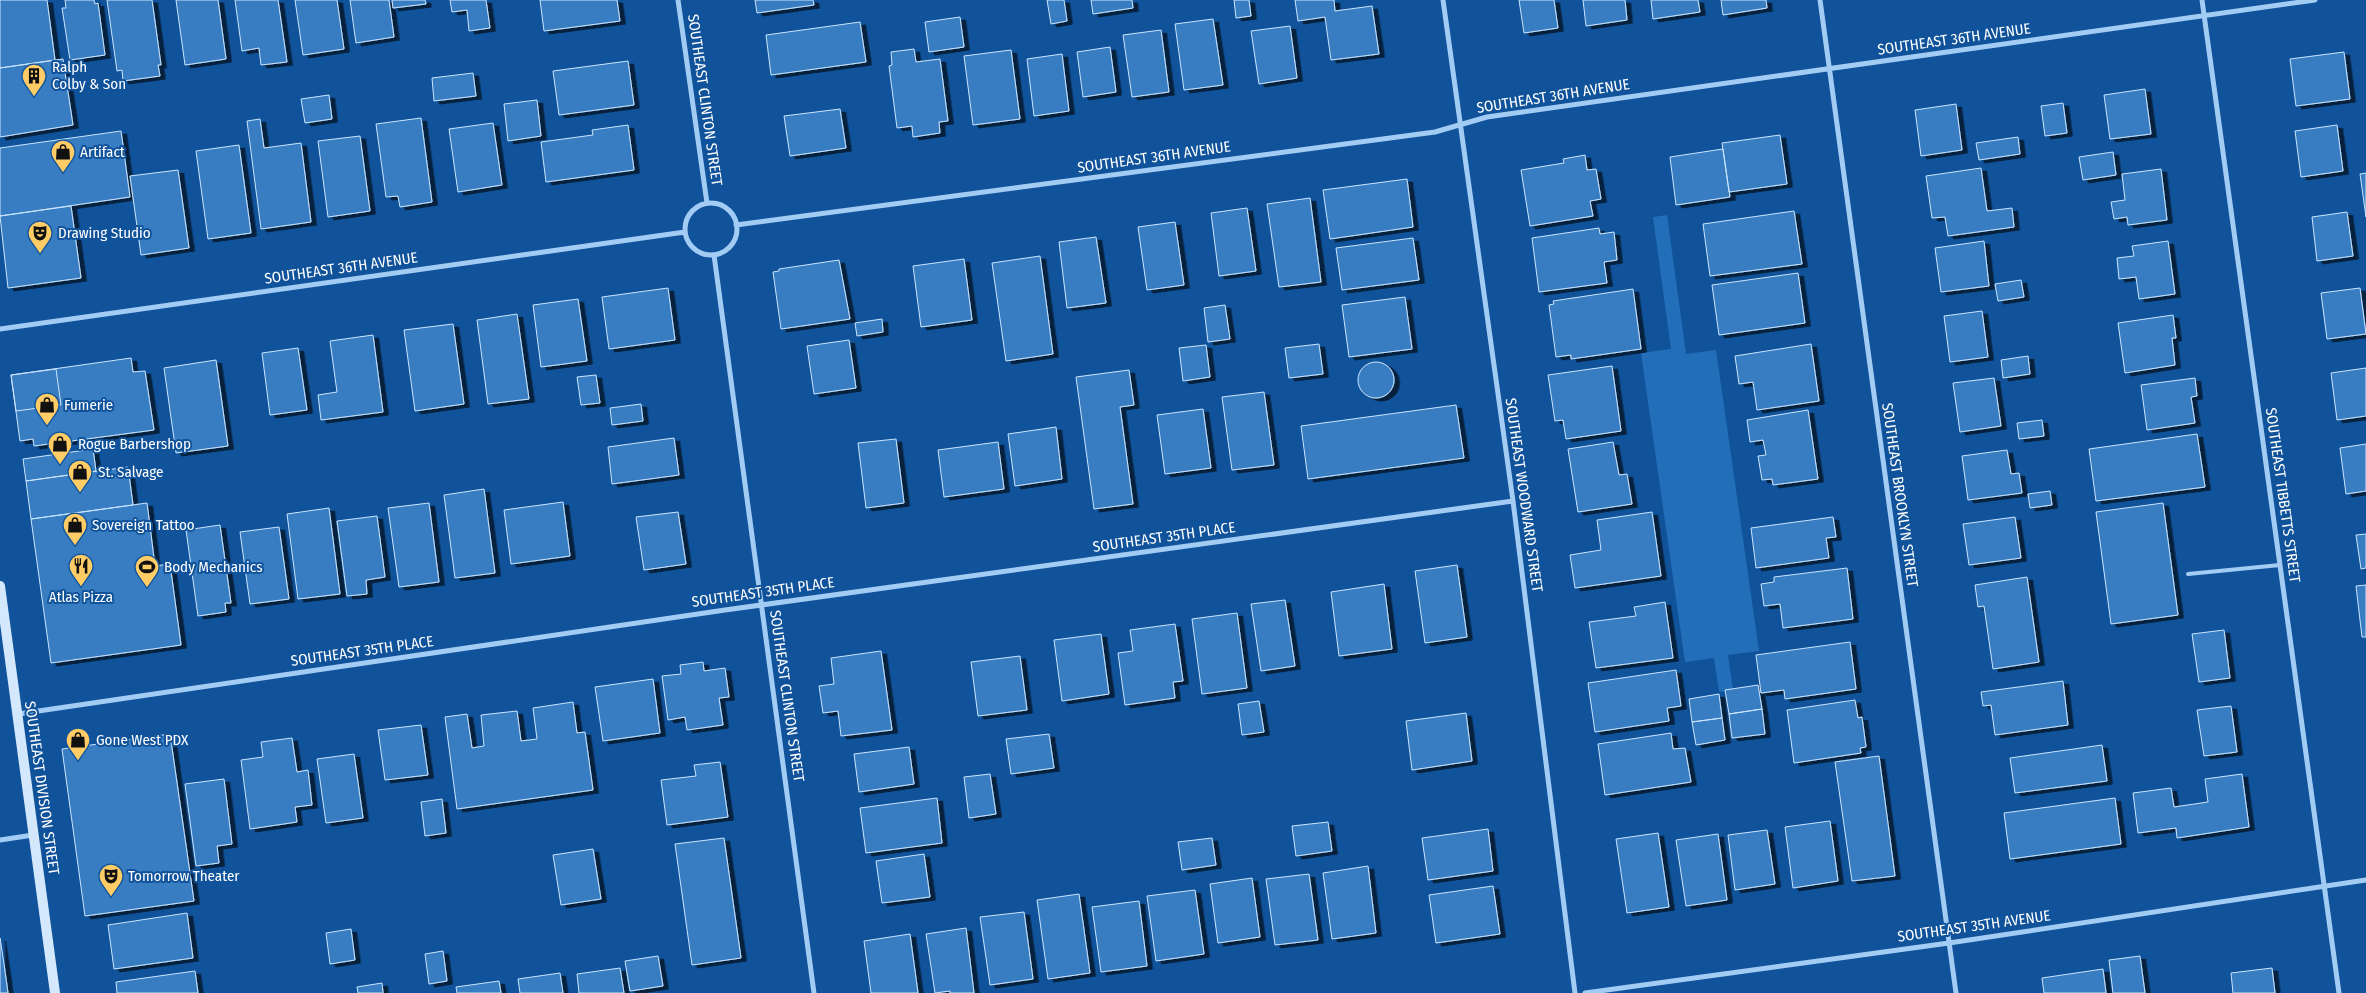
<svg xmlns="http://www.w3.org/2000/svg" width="2366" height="993" font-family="'Fira Sans Condensed',sans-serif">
  <defs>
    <filter id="shadow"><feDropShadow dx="5.5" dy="3" stdDeviation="0" flood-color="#0009"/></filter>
  </defs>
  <rect width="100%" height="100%" fill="#10539b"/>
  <path fill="#226eb9" d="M1667,215L1686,354L1716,350L1759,651L1728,655L1733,690L1719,692L1714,658L1685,662L1641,353L1671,349L1653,217Z"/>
  <path fill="#387dc2" stroke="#cbe5fe" filter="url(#shadow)" d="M0,0H47L55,60L0,68Z
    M65,0H94L95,4L98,3L105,55L70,60L62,8H66Z
    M107,0H152L161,65H158L160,76L123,81L122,70L117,71Z
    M176,0H218L226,59L185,65Z
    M235,0H278L287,62L261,65L259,48L242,51Z
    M295,0H337L344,49L303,55Z
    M350,0H389L394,37L356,43Z
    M392,0H425L426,4L393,8Z
    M450,0H486L490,28L469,31L467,10L452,12Z
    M540,0H617L620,21L544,31Z
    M755,0H813L814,5L757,13Z
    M1047,0H1064L1067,21L1051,24Z
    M1091,0H1132L1133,8L1093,14Z
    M1234,0H1249L1251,16L1236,18Z
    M1295,0H1334L1335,11L1372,6L1379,54L1331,60L1325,17L1298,21Z
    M1519,0H1554L1558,28L1524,33Z
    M1583,0H1625L1627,20L1586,26Z
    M1651,0H1698L1700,12L1653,19Z
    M1721,0H1766L1767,8L1723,15Z
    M960,17L964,47L929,52L925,22Z
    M1213,19L1223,85L1184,90L1175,24Z
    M860,22L866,62L771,75L766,35Z
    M1290,26L1297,78L1259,84L1251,31Z
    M1161,30L1169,92L1132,97L1123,35Z
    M1110,47L1116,92L1083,97L1077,52Z
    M914,49L916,62L940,59L948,121L939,122L940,133L913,137L912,126L897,128L889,66L892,65L891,52Z
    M1011,50L1020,119L973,125L964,56Z
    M2344,52L2350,99L2296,106L2290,59Z
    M1062,54L1069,111L1034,116L1027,59Z
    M63,59L73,125L0,137V68Z
    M628,61L634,105L559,115L553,71Z
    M473,73L476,96L434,101L432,78Z
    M2145,89L2151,134L2110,139L2104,95Z
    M329,95L332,119L305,123L301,99Z
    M537,100L541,136L508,141L504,104Z
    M2063,103L2067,133L2045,136L2041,106Z
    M1956,104L1962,150L1921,156L1915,110Z
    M840,109L846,148L790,156L784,116Z
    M421,118L432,202L400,207L398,196L386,197L376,124Z
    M260,119L264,148L301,143L311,222L261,229L247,121Z
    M493,123L502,185L458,192L449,129Z
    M628,125L634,170L546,182L541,142L593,135L592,130Z
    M2337,125L2343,171L2301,177L2295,131Z
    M121,131L130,197L0,216V148Z
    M1780,135L1787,184L1729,192L1722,143Z
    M360,136L370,211L328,217L318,141Z
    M2018,137L2020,154L1979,160L1976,143Z
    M239,145L251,233L208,239L196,151Z
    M1723,149L1730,197L1676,205L1670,157Z
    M2113,152L2116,175L2083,180L2079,157Z
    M1585,155L1587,170L1596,169L1601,199L1590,201L1593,216L1530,226L1521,170L1564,163L1563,159Z
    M1981,168L1987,211L2012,208L2014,227L1948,236L1945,217L1932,218L1926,176Z
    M2161,169L2167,220L2128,225L2127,217L2114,219L2111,202L2125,200L2122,174Z
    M178,170L189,248L141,255L130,176Z
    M2366,173V217L2360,174Z
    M1407,179L1413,227L1330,239L1323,190Z
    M1310,198L1321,282L1279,287L1267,204Z
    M71,206L81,278L8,288L0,216Z
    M1247,208L1256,271L1219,276L1211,213Z
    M1794,211L1802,264L1710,276L1703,224Z
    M2347,212L2353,256L2317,261L2312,217Z
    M1175,222L1184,285L1147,290L1138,227Z
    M1599,228L1600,234L1614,232L1617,260L1604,262L1607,283L1539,292L1532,238Z
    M1096,237L1106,303L1067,308L1059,242Z
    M1413,238L1419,280L1342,290L1336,248Z
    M1984,241L1989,286L1941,292L1935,248Z
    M2168,241L2175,294L2139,299L2136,277L2119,279L2117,258L2134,256L2132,246Z
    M1040,256L1053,354L1006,361L992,263Z
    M964,259L972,320L921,327L913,266Z
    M839,260L850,319L781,329L773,272L779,271V269Z
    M1798,273L1805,323L1719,335L1712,285Z
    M2021,280L2024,297L1998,301L1995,284Z
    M668,288L675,340L609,349L602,297Z
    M2360,288L2366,334L2327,339L2321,293Z
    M1633,289L1641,349L1571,359V355L1556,357L1549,305L1554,304L1553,301Z
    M1405,297L1412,349L1349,357L1342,305Z
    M578,299L587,361L541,367L533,305Z
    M1225,305L1230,339L1208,342L1204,308Z
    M1982,311L1988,357L1950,362L1944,316Z
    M517,314L529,399L488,404L477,320Z
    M2173,315L2176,338H2172L2175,365L2125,373L2118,323Z
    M882,319L883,332L857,336L855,323Z
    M453,324L464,404L415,411L404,330Z
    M373,335L383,412L321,420L318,395L337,392L330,341Z
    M849,340L856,388L814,394L807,346Z
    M1319,344L1323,374L1289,378L1285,348Z
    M1811,344L1819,401L1757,410L1753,382L1739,384L1735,356Z
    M1206,345L1210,377L1183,381L1179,348Z
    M298,348L307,410L270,415L262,353Z
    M2028,356L2030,374L2003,378L2001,360Z
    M131,358L133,372L145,371L154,430L34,446L33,439L20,441L11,375Z
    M216,360L228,446L176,453L164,368Z
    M1358 380a18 18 0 1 1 36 0a18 18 0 1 1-36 0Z
    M1612,366L1621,431L1566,439L1563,420L1555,421L1548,375Z
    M2366,368V416L2337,420L2331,373Z
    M56,369L61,405L16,411L11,375Z
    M1129,370L1134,405L1120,407L1133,504L1094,509L1076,377Z
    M596,375L600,403L581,405L577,377Z
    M1994,378L2001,426L1960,432L1953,383Z
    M2195,378L2197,396L2191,397L2195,423L2147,430L2141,385Z
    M1264,392L1274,465L1232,470L1222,397Z
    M641,404L643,421L612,425L610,408Z
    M1456,405L1464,458L1308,479L1301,426Z
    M1203,409L1211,468L1165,474L1157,415Z
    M1808,410L1818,479L1773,485L1772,479L1762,480L1758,456L1766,455L1763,440L1750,442L1747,420Z
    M2042,420L2044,436L2019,439L2017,423Z
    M1056,427L1062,479L1015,486L1008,434Z
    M2197,434L2205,487L2096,501L2089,449Z
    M674,438L679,475L612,484L608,447Z
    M896,439L904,503L866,508L858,443Z
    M998,442L1004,489L944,497L938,450Z
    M1613,442L1619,475L1627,474L1632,504L1578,512L1568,449Z
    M2366,444V491L2346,494L2340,448Z
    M93,449L96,471L26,481L23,459Z
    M2007,450L2011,474L2019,473L2022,493L1968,500L1962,456Z
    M128,467L133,505L31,519L26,481Z
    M484,489L495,573L455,578L444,495Z
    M2050,491L2052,505L2030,508L2028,494Z
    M563,502L570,556L511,564L504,510Z
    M147,503L155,566L170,564L181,645L51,663L31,519Z
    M429,503L439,582L399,587L388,508Z
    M2163,503L2178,615L2111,624L2096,512Z
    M329,508L340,594L298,599L287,514Z
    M678,512L686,564L644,570L636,517Z
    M1652,512L1661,576L1575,588L1570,555L1601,550L1597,520Z
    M377,516L385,577L366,580L367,594L347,596L337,521Z
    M1833,517L1836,537L1826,538L1829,558L1756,568L1751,528Z
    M2015,517L2021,558L1969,565L1963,524Z
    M220,525L231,603H225L226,612L198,616L186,530Z
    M279,527L289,599L250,604L240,532Z
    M2366,534V568L2361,569L2356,535Z
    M1457,565L1467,637L1425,643L1415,571Z
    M1847,568L1853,619L1783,628L1780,604L1764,606L1761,584L1774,582V577Z
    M2027,577L2039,662L1993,669L1984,606L1978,607L1975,585Z
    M1384,584L1392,649L1339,656L1331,592Z
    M2366,585V637H2362L2356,586Z
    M1285,600L1295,666L1261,671L1251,604Z
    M1665,602L1673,658L1596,668L1589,622L1636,616L1634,607Z
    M1237,613L1247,688L1202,694L1192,619Z
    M1175,624L1183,681L1173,682L1175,698L1125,705L1118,653L1133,651L1130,630Z
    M2224,630L2230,678L2199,682L2192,634Z
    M1101,634L1109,694L1062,701L1054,640Z
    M1850,642L1856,689L1785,699L1784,690L1761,693L1756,655Z
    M881,651L892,730L841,736L838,711L823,713L819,686L834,684L831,658Z
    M1020,656L1027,710L978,716L971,662Z
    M703,662L704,671L725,668L729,697L719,698L723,725L687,730L685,717L668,720L662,676L681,674L680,665Z
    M1676,670L1681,706L1667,708L1669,721L1595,732L1588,683Z
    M653,679L660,733L603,741L595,687Z
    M2063,681L2068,725L1995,735L1991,705L1983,706L1981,692Z
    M1758,685L1762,709L1729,714L1725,690Z
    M1719,694L1722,718L1692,722L1689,699Z
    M1855,700L1858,718L1862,717L1866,747L1860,748L1861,753L1794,763L1787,710Z
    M1259,701L1264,732L1242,735L1238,704Z
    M573,702L577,733L585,732L593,790L457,809L445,717L467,714L472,748L484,746L481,715L517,711L521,741L537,739L533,708Z
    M2231,706L2237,752L2204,756L2197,710Z
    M1762,709L1765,734L1732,738L1729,714Z
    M1466,713L1472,761L1412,770L1406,721Z
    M1722,718L1725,740L1696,745L1692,722Z
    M421,725L428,775L385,780L378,730Z
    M1671,733L1673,749L1685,748L1691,782L1605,795L1598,744Z
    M170,734L194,901L85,916L62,749Z
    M1049,734L1054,768L1011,774L1006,739Z
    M292,738L297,772L308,770L312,805L295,807L297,822L250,829L241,760L263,757L261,742Z
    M2102,745L2107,781L2015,793L2010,758Z
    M909,747L914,784L859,792L854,754Z
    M354,754L363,818L326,823L317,759Z
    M1879,756L1895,876L1852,881L1835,762Z
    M720,762L728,817L667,825L661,780L696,776L694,765Z
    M990,774L996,814L969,818L964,777Z
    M2242,774L2249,827L2177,838L2176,828L2138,833L2133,793L2171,788L2174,807L2208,802L2205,779Z
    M224,779L232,844L217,846L219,863L196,866L185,784Z
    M937,798L942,843L866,853L860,808Z
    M2115,798L2121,844L2010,859L2004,813Z
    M442,799L446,833L425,836L421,802Z
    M1830,821L1838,881L1793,888L1785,827Z
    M1328,822L1332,851L1296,856L1292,826Z
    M1488,829L1493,871L1428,880L1422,838Z
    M1767,830L1775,884L1735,890L1728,835Z
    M1658,833L1669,907L1627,913L1616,839Z
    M1718,834L1727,900L1686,906L1676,840Z
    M724,838L741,958L692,965L675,844Z
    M1212,838L1216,865L1182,870L1178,842Z
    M593,849L601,899L561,905L553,855Z
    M924,854L930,897L882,903L876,861Z
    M1368,866L1376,933L1332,939L1323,873Z
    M1309,874L1318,940L1275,945L1266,879Z
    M1252,878L1260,937L1218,943L1210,884Z
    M1493,886L1500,934L1436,943L1429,895Z
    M1195,890L1204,954L1156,961L1147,896Z
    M1079,894L1090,973L1048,979L1037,900Z
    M1139,901L1147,966L1101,972L1092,907Z
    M1024,912L1033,979L990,985L980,917Z
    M187,913L193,958L114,969L108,925Z
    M966,928L974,993H950V991L935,993L926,934Z
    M351,929L355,960L330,964L326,933Z
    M910,934L918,993H871L864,941Z
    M0,938L4,964L8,993H0Z
    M443,951L447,981L429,984L425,954Z
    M658,956L663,986L630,991L625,961Z
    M2140,956L2145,993H2113L2109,960Z
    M620,968L624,993H579L577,974Z
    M2272,968L2275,993H2233L2231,973Z
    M2103,969L2106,993H2044L2042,978Z
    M195,971L198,993H117L116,982Z
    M560,973L563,993H520L518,979Z
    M499,981L501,993H457L456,987Z
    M382,983L383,993H358L357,987Z"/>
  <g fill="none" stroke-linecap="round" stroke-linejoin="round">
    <path stroke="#a3ccf5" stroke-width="4" d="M2188,574L2280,565"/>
    <path stroke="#a3ccf5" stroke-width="5" d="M678,0L707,203
      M1443,0L1513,501L1575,993
      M1820,0L1956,993
      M2202,0L2339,993
      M685 229a26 26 0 1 1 52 0a26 26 0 1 1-52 0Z
      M736,225L1435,132L1487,117L2315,0
      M714,255L814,993
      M0,329L685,232
      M18,714L725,610L1513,501
      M0,840L33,835
      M1585,993L1949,943L2366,880"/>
    <path stroke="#d3e7fd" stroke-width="10" d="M0,586L55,993"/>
  </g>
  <defs>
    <symbol id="building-pin" viewBox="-11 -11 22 30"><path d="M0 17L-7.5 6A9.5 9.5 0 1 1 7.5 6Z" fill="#fc6" stroke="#10539b"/><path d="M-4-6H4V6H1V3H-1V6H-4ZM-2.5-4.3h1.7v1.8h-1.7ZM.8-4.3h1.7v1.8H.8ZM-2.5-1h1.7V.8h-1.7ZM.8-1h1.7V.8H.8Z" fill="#111"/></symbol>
    <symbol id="shop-pin" viewBox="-11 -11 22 30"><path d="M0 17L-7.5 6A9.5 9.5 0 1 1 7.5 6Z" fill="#fc6" stroke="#10539b"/><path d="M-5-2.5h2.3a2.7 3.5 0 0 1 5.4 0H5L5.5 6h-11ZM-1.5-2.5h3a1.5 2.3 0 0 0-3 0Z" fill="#111"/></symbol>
    <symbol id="theatre-pin" viewBox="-11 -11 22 30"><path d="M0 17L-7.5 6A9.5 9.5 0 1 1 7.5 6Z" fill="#fc6" stroke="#10539b"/><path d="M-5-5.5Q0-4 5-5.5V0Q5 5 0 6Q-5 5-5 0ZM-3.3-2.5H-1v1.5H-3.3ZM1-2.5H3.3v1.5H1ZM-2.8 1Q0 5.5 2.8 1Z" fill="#111"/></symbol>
    <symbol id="restaurant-pin" viewBox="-11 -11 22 30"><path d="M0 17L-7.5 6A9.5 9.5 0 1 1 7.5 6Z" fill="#fc6" stroke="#10539b"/><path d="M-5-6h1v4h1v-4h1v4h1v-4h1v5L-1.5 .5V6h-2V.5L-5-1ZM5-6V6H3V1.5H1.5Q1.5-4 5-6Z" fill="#111"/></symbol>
    <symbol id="stadium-pin" viewBox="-11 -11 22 30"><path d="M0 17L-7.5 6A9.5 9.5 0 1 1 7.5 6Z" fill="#fc6" stroke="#10539b"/><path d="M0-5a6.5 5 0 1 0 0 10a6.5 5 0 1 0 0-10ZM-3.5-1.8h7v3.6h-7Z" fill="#111"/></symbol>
  </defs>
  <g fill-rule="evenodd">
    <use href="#building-pin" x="20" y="62" width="28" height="38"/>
    <use href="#shop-pin" x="49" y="138" width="28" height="38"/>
    <use href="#theatre-pin" x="26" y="219" width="28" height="38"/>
    <use href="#shop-pin" x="33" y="391" width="28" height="38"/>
    <use href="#shop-pin" x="46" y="430" width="28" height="38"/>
    <use href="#shop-pin" x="66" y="458" width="28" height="38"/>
    <use href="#shop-pin" x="61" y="511" width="28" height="38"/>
    <use href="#restaurant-pin" x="67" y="552" width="28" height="38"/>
    <use href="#stadium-pin" x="133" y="553" width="28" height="38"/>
    <use href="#shop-pin" x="64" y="726" width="28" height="38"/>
    <use href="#theatre-pin" x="97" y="862" width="28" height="38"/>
  </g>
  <g text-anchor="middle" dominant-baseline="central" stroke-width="4" stroke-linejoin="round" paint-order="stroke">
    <g font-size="15" fill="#fff" stroke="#10539b">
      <text transform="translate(1954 39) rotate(-8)">SOUTHEAST 36TH AVENUE</text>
      <text transform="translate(1553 96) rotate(-9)">SOUTHEAST 36TH AVENUE</text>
      <text transform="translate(705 100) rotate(82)">SOUTHEAST CLINTON STREET</text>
      <text transform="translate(1154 157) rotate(-8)">SOUTHEAST 36TH AVENUE</text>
      <text transform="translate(341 268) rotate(-8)">SOUTHEAST 36TH AVENUE</text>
      <text transform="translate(1524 495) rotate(82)">SOUTHEAST WOODWARD STREET</text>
      <text transform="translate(1900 495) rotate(82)">SOUTHEAST BROOKLYN STREET</text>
      <text transform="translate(2283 495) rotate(82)">SOUTHEAST TIBBETTS STREET</text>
      <text transform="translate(1164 537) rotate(-8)">SOUTHEAST 35TH PLACE</text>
      <text transform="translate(763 592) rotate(-8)">SOUTHEAST 35TH PLACE</text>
      <text transform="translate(362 651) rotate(-8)">SOUTHEAST 35TH PLACE</text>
      <text transform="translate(787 696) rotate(82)">SOUTHEAST CLINTON STREET</text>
      <text transform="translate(42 788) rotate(82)">SOUTHEAST DIVISION STREET</text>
      <text transform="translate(1974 926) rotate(-8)">SOUTHEAST 35TH AVENUE</text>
    </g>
    <g font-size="15" fill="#fff" stroke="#10539b" text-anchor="start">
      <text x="52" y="67">Ralph<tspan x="52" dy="17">Colby &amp; Son</tspan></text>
      <text x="80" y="152">Artifact</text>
      <text x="58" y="233">Drawing Studio</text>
      <text x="64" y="405">Fumerie</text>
      <text x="78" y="444">Rogue Barbershop</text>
      <text x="98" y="472">St. Salvage</text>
      <text x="92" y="525">Sovereign Tattoo</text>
      <text x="164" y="567">Body Mechanics</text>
      <text x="81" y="597" text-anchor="middle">Atlas Pizza</text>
      <text x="96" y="740">Gone West PDX</text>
      <text x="128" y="876">Tomorrow Theater</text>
    </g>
  </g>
</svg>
